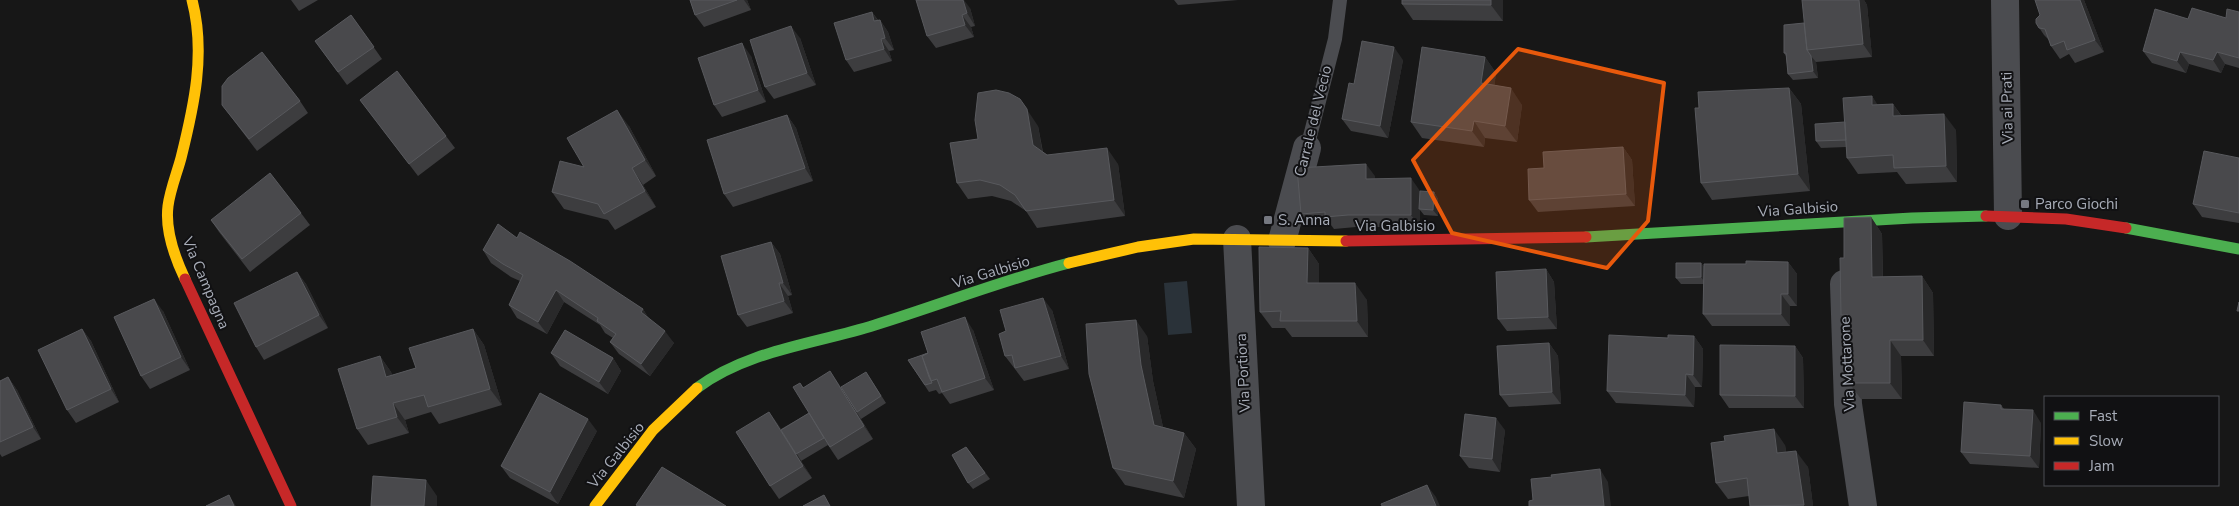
<svg xmlns="http://www.w3.org/2000/svg" width="2239" height="506" font-family="'Nunito Sans',sans-serif">
  <rect width="100%" height="100%" fill="#171717"/>
  <path fill="#2a3239" d="M1187,281L1192,333L1168,335L1164,283Z"/>
  <g fill="none" stroke-linecap="round" stroke-linejoin="round">
    <path stroke="#4b4c50" stroke-width="14" d="M1307,148L1335,39L1340,0"/>
    <path stroke="#4b4c50" stroke-width="28" d="M2005,0L2008,216
      M1237,239L1251,506
      M1282,241L1307,148
      M1844,284L1848,404L1863,506"/>
    <path stroke="#4caf50" stroke-width="11" d="M2126,228L2239,249
      M1586,237L1912,218L1986,216
      M697,388C748,350 815,344 875,325C940,305 1003,280 1069,263"/>
    <path stroke="#ffc107" stroke-width="11" d="M1069,263L1138,247L1194,239L1346,241
      M185,279C175,258 165,230 168,206C170,190 177,173 181,158C194,106 206,53 192,0
      M595,506L653,430L697,388"/>
    <path stroke="#c62828" stroke-width="11" d="M1986,216L2066,219L2126,228
      M1346,241L1586,237
      M185,279L291,506"/>
  </g>
  <path fill="#3d3d3f" d="M291,0H318L299,11Z
    M690,0H747L751,10L704,27L695,15Z
    M1174,0H1238L1178,5Z
    M1503,0V21L1413,20L1402,4Z
    M1859,0H1864L1867,5L1872,57L1816,62L1818,78L1793,80L1788,74L1786,56L1784,53L1804,23Z
    M2084,0L2104,52L2075,63L2069,54L2060,59L2051,46L2049,40L2044,35L2036,23L2040,15Z
    M970,8L975,26L971,27L974,37L936,48L927,36Z
    M872,12L878,20H880L888,32L894,50L889,51L892,61L854,72L846,60Z
    M2239,12V68L2225,64L2221,73L2189,64L2186,73L2152,63L2143,51L2188,19L2226,18Z
    M351,15L382,59L347,85L315,41Z
    M800,38L816,85L774,99L765,87Z
    M751,56L766,102L722,117L714,105Z
    M1485,57L1496,73L1494,86L1522,105L1517,142L1485,138L1484,147L1422,138L1411,122Z
    M1403,60L1388,138L1351,131L1342,119L1354,84Z
    M1789,88L1801,104L1810,191L1712,200L1701,183L1699,108Z
    M1872,96L1877,105L1893,104L1901,115L1956,130L1957,182L1906,184L1897,172L1858,174L1847,158L1846,147L1821,148L1816,141L1845,122Z
    M360,100L446,136L455,148L418,176Z
    M300,101L308,113L257,151L222,105Z
    M787,115L796,128L813,181L733,207L724,194Z
    M629,126L656,176L643,185L656,207L615,230L608,220L564,209L552,192L584,167Z
    M1038,126L1043,152L1047,155L1118,164L1125,216L1037,228L1026,211L1011,201L992,196L968,199L957,183L978,139Z
    M1623,147L1632,160L1635,206L1538,212L1529,200L1544,168Z
    M2239,158V223L2202,217L2193,204Z
    M1375,176V179L1420,191V195L1434,192L1438,199V216L1424,215L1420,210V227H1356L1334,229L1331,225L1310,226L1301,214Z
    M301,213L310,225L250,272L219,232L211,220Z
    M1871,217L1882,234L1883,277L1922,276L1933,293L1934,356H1901L1902,399H1861L1849,383L1848,325L1841,315L1844,258Z
    M517,238L643,309L649,319L674,343L650,376L619,354L610,342L613,338L605,333L600,325L564,302L547,334L517,318L509,305L520,281L511,277L491,263L483,250Z
    M771,242L780,254L792,295L788,296L793,313L747,327L738,315Z
    M1308,248L1319,264V283L1367,300L1368,337H1292L1285,328H1272L1260,312Z
    M1788,262L1797,274V306H1790V326H1712L1703,314L1704,284H1681L1676,278L1701,263L1704,267Z
    M1546,269L1554,282L1557,329L1507,331L1498,319Z
    M297,272L306,284L328,328L264,360L256,347Z
    M1052,310L1069,369L1024,381L1005,356Z
    M163,311L190,370L150,389L141,376Z
    M82,329L91,341L119,402L76,423L67,410Z
    M473,329L484,345L502,405L439,424L431,412L405,420L409,433L368,445L357,429L380,356L391,372L392,375L416,368Z
    M973,330L994,390L950,404L942,393L939,394L936,390L929,392L908,360L928,353Z
    M1147,336L1153,381L1163,427L1184,433L1196,449L1184,498L1125,485L1113,468Z
    M1694,336L1703,349L1702,387H1695L1694,407L1616,403L1607,391L1668,338Z
    M1549,343L1558,356L1561,404L1509,407L1500,395Z
    M1795,346L1803,358L1804,408H1729L1720,395Z
    M551,353L613,358L621,371L608,394L560,366Z
    M8,377L17,390L41,439L2,457L0,454V381Z
    M870,378L886,403L861,419L853,406L873,439L838,460L828,445L801,461L812,478L779,499L770,486L781,429L809,413L800,383L804,388L841,387Z
    M2001,405L2004,409L2041,423L2039,468L1970,464L1961,452Z
    M1505,430L1500,472L1469,468L1460,456Z
    M597,431L558,504L510,478L501,466Z
    M1785,445L1786,452L1808,467L1813,506H1750L1749,496L1728,499L1716,483Z
    M966,447L990,479L973,489L968,483Z"/>
  <path fill="#29292a" d="M744,0H747L751,10Z
    M963,0H964L970,8L975,26L967,13Z
    M1491,0H1503V21L1491,5Z
    M1859,0H1864L1867,5L1872,57L1863,44Z
    M2080,0H2084L2104,52L2095,40Z
    M872,12L880,24L874,21Z
    M962,15L971,27L974,37L965,25Z
    M880,20L888,32L894,50L885,38Z
    M791,26L800,38L816,85L807,73Z
    M881,39L889,51L892,61L884,49Z
    M742,43L751,56L766,102L758,90Z
    M1394,47L1403,60L1388,138L1380,126Z
    M2180,52L2189,64L2186,73L2177,61Z
    M2217,52L2225,64L2221,73L2213,60Z
    M1811,56L1816,62L1818,78L1813,71Z
    M1485,57L1496,73L1493,100L1481,83Z
    M1511,88L1522,105L1517,142L1505,126Z
    M1789,88L1801,104L1810,191L1798,174Z
    M1872,96L1883,113L1872,105Z
    M1020,99L1038,126L1044,161L1033,145Z
    M1893,104L1904,120L1893,116Z
    M617,110L629,126L656,176L645,160Z
    M1944,114L1956,130L1957,182L1946,166Z
    M787,115L796,128L813,181L805,168Z
    M1474,121L1485,138L1484,147L1472,131Z
    M1623,147L1632,160L1635,206L1626,194Z
    M1107,148L1118,164L1125,216L1114,200Z
    M1366,164L1375,176V191L1366,179Z
    M632,168L643,185L656,207L645,191Z
    M1411,178L1420,191V227L1411,215Z
    M1434,192L1438,199V216L1433,210Z
    M1871,217L1882,234L1883,293L1872,277Z
    M771,242L780,254L792,295L783,283Z
    M1308,248L1319,264V300L1307,283Z
    M1788,262L1797,274V306L1788,294Z
    M1701,263L1706,270V284L1701,277Z
    M1546,269L1554,282L1557,329L1548,317Z
    M297,272L306,284L328,328L319,315Z
    M1922,276L1933,293L1934,356L1923,340Z
    M779,283L788,296L793,313L784,301Z
    M1355,283L1367,300L1368,337L1357,321Z
    M556,290L564,302L547,334L538,322Z
    M1781,294L1790,306V326L1781,314Z
    M1043,298L1052,310L1069,369L1061,356Z
    M154,299L163,311L190,370L181,357Z
    M643,309L651,322L641,312Z
    M965,317L973,330L994,390L985,378Z
    M1136,320L1147,336L1153,381L1166,441L1154,425L1141,365Z
    M82,329L91,341L119,402L111,389Z
    M473,329L484,345L502,405L490,389Z
    M665,331L674,343L650,376L641,364Z
    M1694,336L1703,349L1702,387L1693,375Z
    M1890,340L1901,356L1902,399L1890,383Z
    M1549,343L1558,356L1561,404L1552,392Z
    M1795,346L1803,358L1804,408L1795,396Z
    M380,356L391,372L398,393L386,377Z
    M613,358L621,371L608,394L599,382Z
    M830,371L839,384L873,439L864,426Z
    M1686,374L1695,387L1694,407L1685,395Z
    M8,377L17,390L41,439L33,427Z
    M393,403L405,420L409,433L397,417Z
    M2033,410L2041,423L2039,468L2030,456Z
    M769,412L778,424L812,478L803,466Z
    M1496,418L1505,430L1500,472L1492,459Z
    M588,419L597,431L558,504L550,492Z
    M1774,429L1785,445L1789,470L1777,453Z
    M1184,433L1196,449L1184,498L1173,481Z
    M1796,451L1808,467L1813,506H1804V505Z
    M1600,469L1608,482L1611,506H1604Z
    M426,480L437,496V506H424Z
    M1427,485L1436,497L1440,506H1436Z
    M229,495L236,506H234Z"/>
  <path fill="#49494c" stroke="#58595d" d="M690,0H737L695,15Z
    M916,0H963L967,13L962,15L965,25L927,36Z
    M1402,0H1491V5L1402,4Z
    M1802,0H1859L1863,44L1807,50Z
    M2035,0H2080L2095,40L2067,50L2064,41L2051,46L2045,29L2039,28L2036,23V19L2040,15Z
    M2192,8L2226,18L2227,9L2239,12V58L2217,52L2213,60L2180,52L2177,61L2143,51L2155,9L2188,19Z
    M872,12L874,21L880,20L885,38L881,39L884,49L846,60L834,23Z
    M351,15L374,47L338,72L315,41Z
    M1804,23L1807,50L1811,56L1813,71L1788,74L1786,53H1784V25Z
    M791,26L807,73L765,87L750,40Z
    M1362,41L1394,47L1380,126L1342,119L1349,83L1354,84Z
    M742,43L758,90L714,105L698,58Z
    M1422,47L1485,57L1481,83L1511,88L1505,126L1474,121L1472,131L1411,122Z
    M262,52L300,101L249,139L222,105V86L228,78Z
    M397,71L446,136L409,164L360,100Z
    M1789,88L1798,174L1701,183L1695,108H1699L1698,92Z
    M996,90L1009,93L1020,99L1027,109L1033,145L1047,155L1107,148L1114,200L1026,211L1015,195L1000,185L980,180L957,183L950,143L978,139L975,120L978,93Z
    M1872,96V105L1893,104V116L1944,114L1946,166L1894,168L1893,155L1847,158L1843,98Z
    M617,110L645,160L632,168L645,191L604,214L598,204L552,192L560,161L584,167L567,138Z
    M787,115L805,168L724,194L707,140Z
    M1845,122L1846,140L1816,141L1815,124Z
    M1623,147L1626,194L1529,200L1528,169L1544,168L1543,152Z
    M2204,151L2239,158V213L2193,204Z
    M1366,164V179L1411,178V215H1348L1325,217V212L1301,214L1297,168Z
    M270,173L301,213L242,259L211,220Z
    M1420,191L1434,192L1433,210L1419,209Z
    M1871,217L1872,277L1922,276L1923,340H1890V383H1849L1848,315H1841L1840,258H1844V218Z
    M498,224L517,238L520,232L570,261L643,309L641,312L665,331L641,364L610,342L616,334L597,321L598,318L556,290L538,322L509,305L523,275L503,264L483,250Z
    M771,242L783,283H779L784,301L738,315L721,256Z
    M1259,247L1308,248L1307,283H1355L1357,321H1280L1281,311L1260,312Z
    M1746,261L1788,262V294H1781V314H1703L1704,264H1746Z
    M1676,263H1701V277L1676,278Z
    M1546,269L1548,317L1498,319L1496,272Z
    M297,272L319,315L256,347L234,303Z
    M1043,298L1061,356L1015,368L1012,355L1005,356L999,334L1006,331L1000,310Z
    M154,299L181,357L141,376L114,317Z
    M2239,302V311H2237Z
    M965,317L985,378L942,392L937,379L931,381L929,377L922,356L928,353L921,332Z
    M1136,320L1141,365L1154,425L1184,433L1173,481L1113,468L1089,374L1086,324Z
    M82,329L111,389L67,410L38,350Z
    M473,329L490,389L428,407L424,395L393,403L397,417L357,429L338,369L380,356L386,377L416,368L409,348Z
    M565,330L613,358L599,382L551,353Z
    M1609,335L1668,338V335L1694,336L1693,375L1686,374L1685,395L1607,391Z
    M1549,343L1552,392L1500,395L1497,346Z
    M1720,345L1795,346V396L1720,395Z
    M928,353L922,356L932,383L925,385L908,360Z
    M830,371L864,426L830,447L793,387L800,383L803,388Z
    M866,372L881,396L857,412L841,387Z
    M8,377L33,427L0,442V381Z
    M540,393L588,419L550,492L501,466Z
    M1964,402L2001,405V409L2033,410L2030,456L1961,452Z
    M769,412L803,466L770,486L736,432Z
    M809,413L824,438L796,454L781,430Z
    M1465,414L1496,418L1492,459L1460,456Z
    M1774,429L1777,453L1796,451L1804,505L1750,506L1747,478L1716,483L1711,443L1725,441L1724,436Z
    M966,447L985,473L968,483L952,455Z
    M662,467L726,506H638L636,505Z
    M1600,469L1604,506H1529V501L1533,500L1531,479L1552,477L1551,475Z
    M373,476L426,480L424,506H371Z
    M1427,485L1436,506H1382L1381,504Z
    M229,495L234,506H206Z
    M824,495L830,506H803Z"/>
  <path fill="#e8590c" fill-opacity="0.2" stroke="#e8590c" stroke-width="4" stroke-linejoin="round" d="M1518,49L1664,83L1648,221L1607,268L1452,233L1413,160Z"/>
  <g fill="#757880" stroke="#111113" stroke-width="2">
    <rect x="2020" y="199" width="10" height="10" rx="2.5"/>
    <rect x="1263" y="215" width="10" height="10" rx="2.5"/>
  </g>
  <g text-anchor="middle" dominant-baseline="central" stroke-width="4" stroke-linejoin="round" paint-order="stroke">
    <g font-size="15" fill="#a8adb8" stroke="#111113">
      <text transform="translate(2007 108) rotate(-91)">Via ai Prati</text>
      <text transform="translate(1313 121) rotate(-76)">Carrale del Vecio</text>
      <text transform="translate(1798 209) rotate(-4)">Via Galbisio</text>
      <text x="1395" y="226">Via Galbisio</text>
      <text transform="translate(991 272) rotate(-17)">Via Galbisio</text>
      <text transform="translate(206 283) rotate(67)">Via Campagna</text>
      <text transform="translate(1847 364) rotate(-93)">Via Mottarone</text>
      <text transform="translate(1243 373) rotate(-93)">Via Portiora</text>
      <text transform="translate(616 455) rotate(-51)">Via Galbisio</text>
    </g>
    <g font-size="15" fill="#a8adb8" stroke="#111113" text-anchor="start">
      <text x="2035" y="204">Parco Giochi</text>
      <text x="1278" y="220">S. Anna</text>
    </g>
  </g>
  <rect x="2044" y="396" width="175" height="90" fill="#111113" stroke="#4d4f55"/>
  <rect x="2054" y="412" width="25" height="8" fill="#4caf50" stroke="#4d4f55"/>
  <text x="2089" y="421" font-size="15" fill="#a8adb8">Fast</text>
  <rect x="2054" y="437" width="25" height="8" fill="#ffc107" stroke="#4d4f55"/>
  <text x="2089" y="446" font-size="15" fill="#a8adb8">Slow</text>
  <rect x="2054" y="462" width="25" height="8" fill="#c62828" stroke="#4d4f55"/>
  <text x="2089" y="471" font-size="15" fill="#a8adb8">Jam</text>
</svg>
